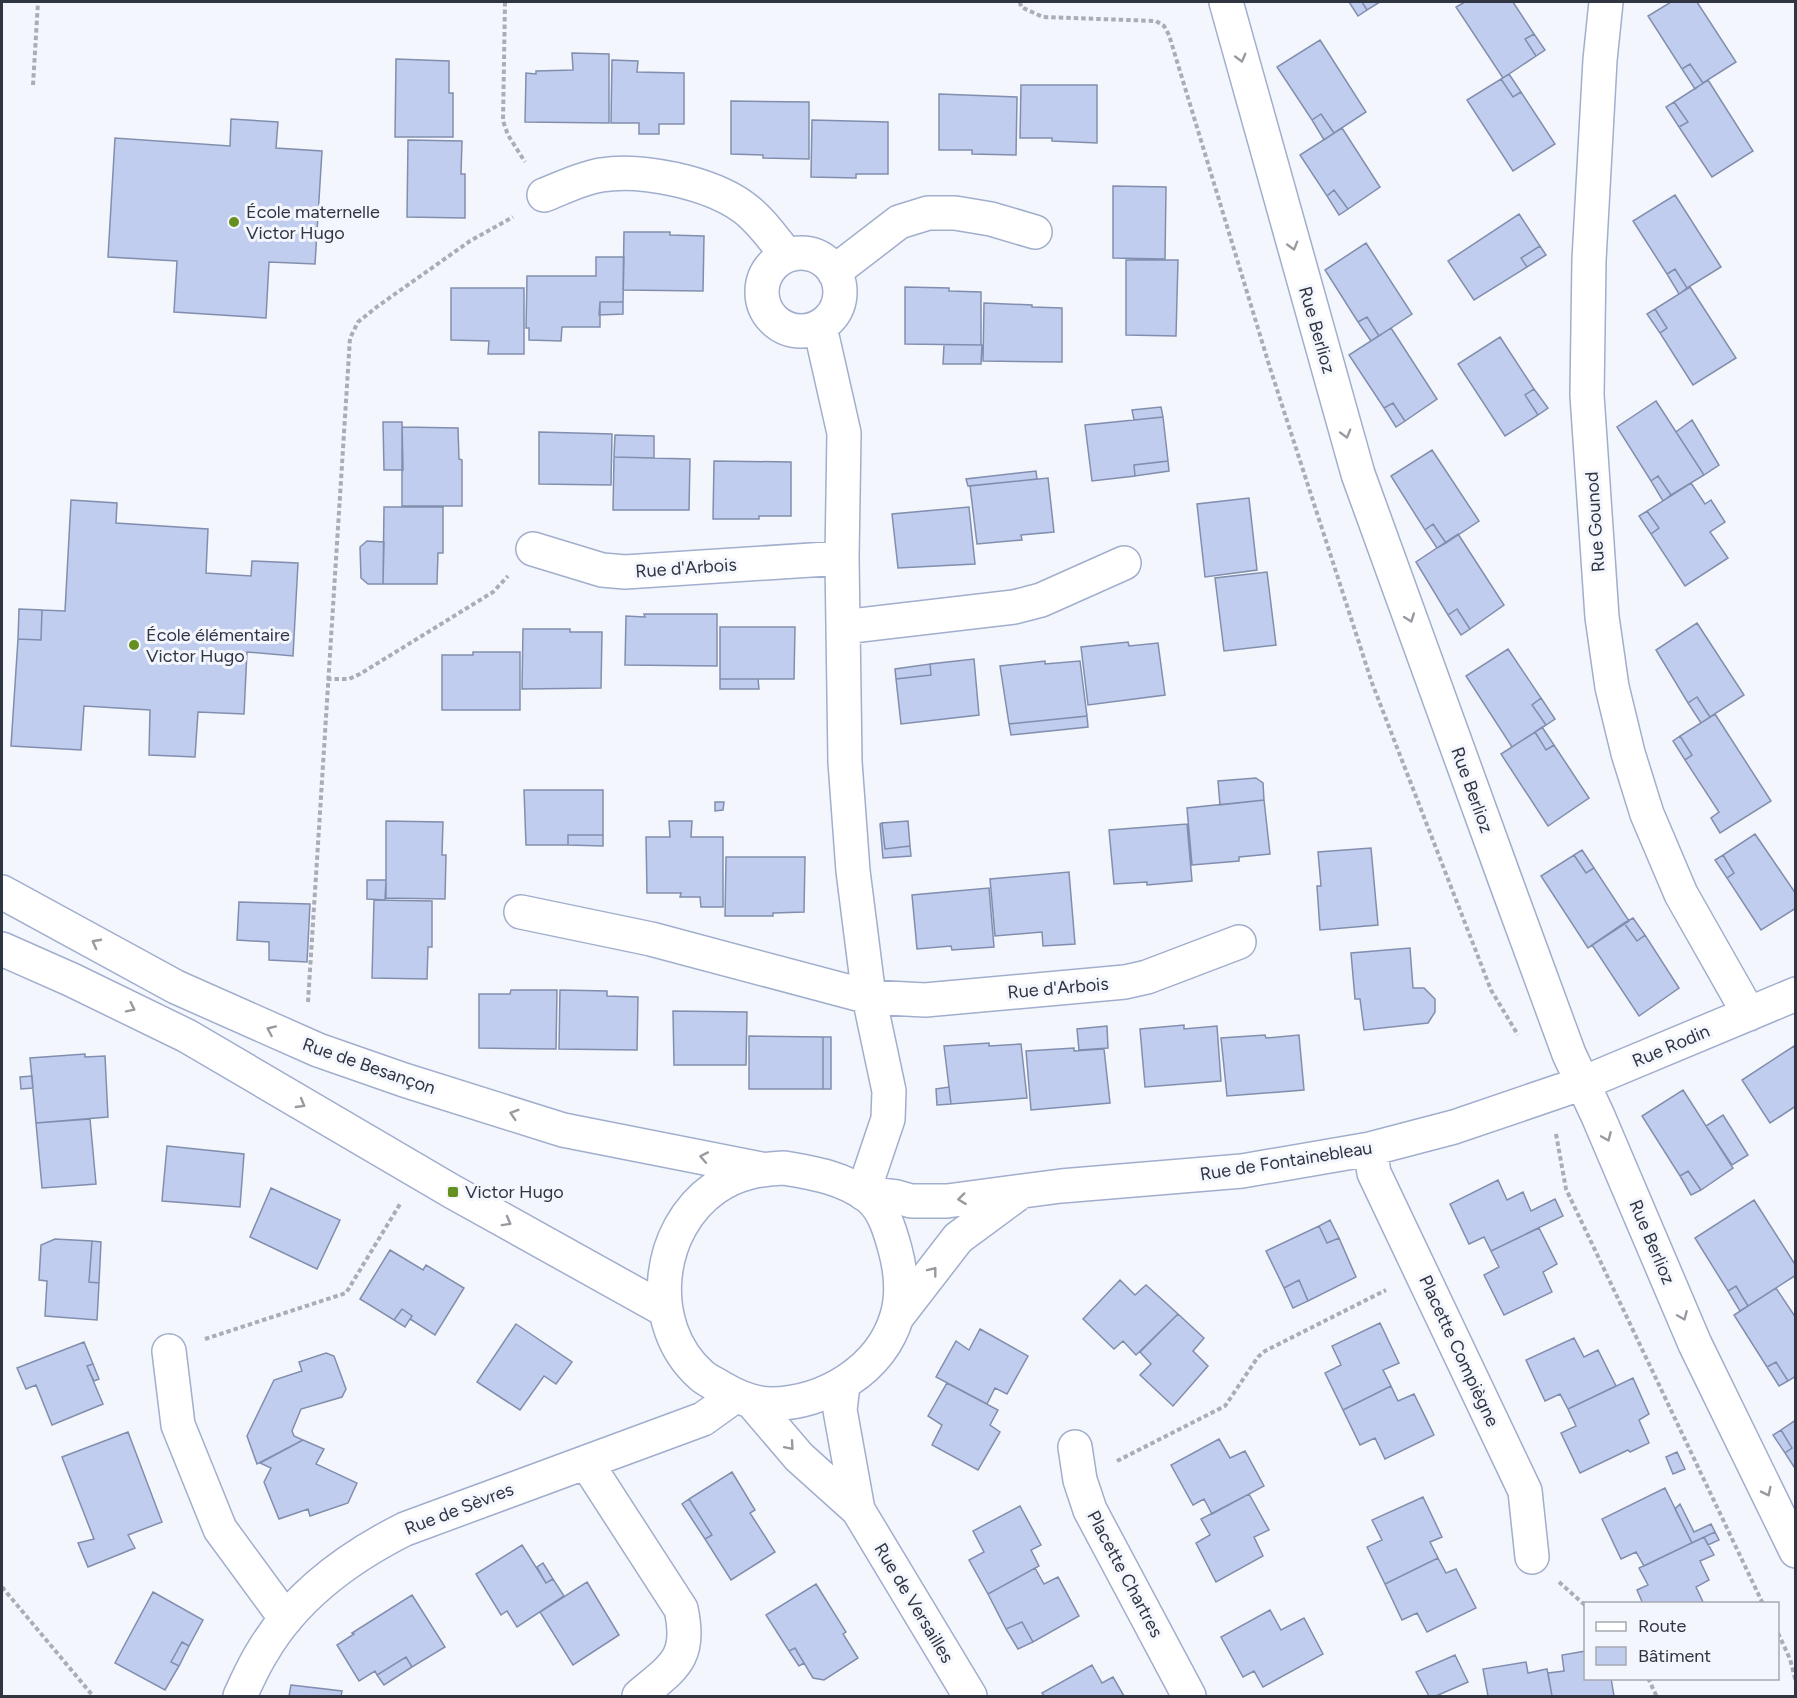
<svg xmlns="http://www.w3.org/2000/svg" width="1797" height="1698" font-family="Figtree,sans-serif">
  <rect width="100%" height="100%" fill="#f3f6fd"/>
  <path fill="#c0cdee" stroke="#828ead" stroke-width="1.5" d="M1349,2H1362L1367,10L1358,16Z
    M1362,2H1380L1367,10Z
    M1465,2H1513L1534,34L1525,39L1536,56L1503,78L1456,7Z
    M1671,2H1697L1736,62L1703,83L1690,64L1682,69L1648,16Z
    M1534,34L1545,50L1536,56L1525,39Z
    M1320,40L1366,112L1334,133L1321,114L1312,120L1277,67Z
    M572,53L609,54V123L525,122L526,73L536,74V71L573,70Z
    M396,59L449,61V93H453V137H395Z
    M612,60L638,61L637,72L684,73V124H659V134H639V123H611Z
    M1690,64L1703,83L1695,89L1682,69Z
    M1509,74L1521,92L1513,97L1501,79Z
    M1501,79L1513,97L1521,92L1555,144L1513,171L1467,100Z
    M1708,80L1753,151L1712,177L1679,127L1688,122L1674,102Z
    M1021,85H1097V143L1052,141V138H1020Z
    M939,94L1017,97L1016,155L972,154V150H939Z
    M731,101L809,102V159L763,158V155L731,154Z
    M1674,102L1688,122L1679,127L1666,107Z
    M1321,114L1334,133L1324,140L1312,120Z
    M231,119L278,122L276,148L322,151L315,264L269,262L266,318L174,312L177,261L108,257L115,138L230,146Z
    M812,120L888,122V174H856V178L811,177Z
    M1342,128L1380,187L1348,209L1334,190L1327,196L1300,155Z
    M408,140L462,141L461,174H465V218L407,217Z
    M1113,186L1166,187L1165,259L1113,258Z
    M1334,190L1348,209L1339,215L1327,196Z
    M1675,195L1721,267L1687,288L1675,269L1667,274L1633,221Z
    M1519,214L1540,246L1521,258L1527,267L1474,300L1448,261Z
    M624,232H670V235L704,236L703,291L623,290Z
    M1366,243L1412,314L1379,336L1367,317L1358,322L1325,270Z
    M1540,246L1546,255L1527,267L1521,258Z
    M596,257H624L623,302H600V327H562L561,341L529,340V328H526L527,276H596Z
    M1126,260H1178L1176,336L1126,335Z
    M1675,269L1687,288L1679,294L1667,274Z
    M905,287L949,288V291L981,292V345L905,344Z
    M1690,287L1736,358L1693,385L1660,333L1667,328L1655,309Z
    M451,288H524V354H488L489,341L451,340Z
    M600,302H623V314L599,315Z
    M984,303L1032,305V307L1062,308V362L983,361Z
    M1655,309L1667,328L1660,333L1647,314Z
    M1367,317L1379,336L1371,341L1358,322Z
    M1391,328L1437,399L1405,421L1393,403L1384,408L1349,355Z
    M1500,337L1534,389L1525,395L1538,415L1505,436L1458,364Z
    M944,345H982L981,364H943Z
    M1534,389L1548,408L1538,415L1525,395Z
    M1656,401L1704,475L1671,495L1658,476L1651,481L1617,427Z
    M1393,403L1405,421L1396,427L1384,408Z
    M1161,407L1163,417L1134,420L1132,410Z
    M1163,417L1168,461L1134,465L1135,476L1092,481L1085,425Z
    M1692,420L1719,465L1704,475L1676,432Z
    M383,422H402L403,470H384Z
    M402,427L458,428L459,459L462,460V506H402Z
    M539,432L612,434L611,485L539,484Z
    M615,435L654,436V458L614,457Z
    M1432,450L1479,521L1446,543L1433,524L1425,530L1391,476Z
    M614,457L690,459L689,510H613Z
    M714,461L791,462V516H759V519H713Z
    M1168,461L1169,471L1135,476L1134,465Z
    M1036,471L1037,479L968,486L966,479Z
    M1658,476L1671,495L1663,501L1651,481Z
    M1048,478L1054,532L1021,535L1022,540L977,544L970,486Z
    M1691,483L1705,504L1711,500L1725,522L1710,532L1728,558L1685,586L1651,534L1659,528L1647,511Z
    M1249,498L1257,570L1205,577L1197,504Z
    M71,500L117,503L116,523L208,529L206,573L251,576L252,561L298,563L293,656L247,652L244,714L198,712L195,757L149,755L150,710L84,706L81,750L11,746L18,639L41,640L42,610L65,611Z
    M384,507H443V553H438L437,584H383Z
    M969,507L975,564L898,568L892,514Z
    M1647,511L1659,528L1651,534L1639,516Z
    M1433,524L1446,543L1437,548L1425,530Z
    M1458,534L1504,605L1470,629L1457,609L1448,615L1416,562Z
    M367,541L384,542L383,584H368L361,578L360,547Z
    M1267,572L1276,645L1224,651L1215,578Z
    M19,609L42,610L41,640L18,639Z
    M1457,609L1470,629L1461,635L1448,615Z
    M644,614H717V666L625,665L626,616L645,617Z
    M1697,623L1744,695L1710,717L1697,697L1688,703L1656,650Z
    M720,627H795L794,679H720Z
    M523,629H570V632H602L601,688L522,689Z
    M1128,642L1129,646L1158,643L1165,695L1088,705L1081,647Z
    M1508,649L1541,698L1532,705L1546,725L1512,747L1466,676Z
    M473,652H520V710H442V655H473Z
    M974,659L979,715L901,724L896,679L931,675L930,664Z
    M1045,661V664L1080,661L1087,716L1009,724L1000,666Z
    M930,664L931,675L896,679L895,669Z
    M720,679H758L759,689H720Z
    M1697,697L1710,717L1701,723L1688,703Z
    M1541,698L1555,719L1546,725L1532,705Z
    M1715,714L1771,801L1720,833L1711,818L1719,812L1685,760L1692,755L1680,736Z
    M1087,716L1088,727L1011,735L1009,724Z
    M1542,727L1554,745L1546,750L1535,732Z
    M1535,732L1546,750L1554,745L1589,798L1548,826L1501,754Z
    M1680,736L1692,755L1685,760L1673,741Z
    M1256,778L1263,783L1264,800L1220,805L1218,781Z
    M524,790H603V835H568V845H526Z
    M1264,800L1270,854L1239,857V861L1192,865L1187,808Z
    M715,802H724L723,810L715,811Z
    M386,821L443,822L442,855H446L445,899L386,898Z
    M669,821H692L691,837H723V907H701L700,897H680L681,893H647L646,837H670Z
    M908,821L910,846L885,849L882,823Z
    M882,823L885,849L910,846L911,856L883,858L880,824Z
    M1187,824L1192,881L1147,885V882L1114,884L1109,830Z
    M1755,834L1796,894V908L1761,930L1727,878L1734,873L1723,855Z
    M568,835H603V846L568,845Z
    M1371,848L1378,925L1320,930L1317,886H1321L1318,852Z
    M1582,850L1594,868L1586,873L1574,855Z
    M1574,855L1586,873L1594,868L1629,921L1588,948L1541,876Z
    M1723,855L1734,873L1727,878L1715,860Z
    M726,857H805L804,912L773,913V916H725Z
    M1069,872L1075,944L1043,946L1042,932L995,936L990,879Z
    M367,880H386L385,900L367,899Z
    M989,888L994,947L952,950L951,946L917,949L912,895Z
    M374,900L432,901V947H428L427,979L372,978Z
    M239,902L310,904L307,962L269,960V942L237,940Z
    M1633,918L1645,935L1637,941L1624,923Z
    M1624,923L1637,941L1645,935L1679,988L1639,1016L1592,945Z
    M1410,948L1413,988H1424L1435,999V1012L1428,1023L1364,1030L1360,999H1355L1351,953Z
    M511,990H557L556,1049L479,1048V994H510Z
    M560,990L607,991V996L638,997L637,1050L559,1049Z
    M673,1011L747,1012L746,1065H674Z
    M1184,1025V1029L1217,1026L1221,1081L1145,1087L1140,1029Z
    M1107,1026L1108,1048L1079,1050L1077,1029Z
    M1265,1035L1266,1038L1299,1035L1304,1090L1227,1096L1221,1038Z
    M749,1036L823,1037V1089H749Z
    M823,1037H831V1089H823Z
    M989,1043V1046L1021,1044L1027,1098L951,1104L944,1046Z
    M1794,1046L1796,1049V1106L1770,1123L1742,1080Z
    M1074,1048V1051L1104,1049L1110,1103L1031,1110L1026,1051Z
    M85,1054V1057L105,1056L108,1117L36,1123L30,1058Z
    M32,1076L33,1088L21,1089L20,1077Z
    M949,1087L951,1104L937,1105L936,1089Z
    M1683,1090L1733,1168L1701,1190L1688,1171L1680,1176L1642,1116Z
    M1723,1115L1748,1155L1732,1165L1706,1126Z
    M90,1119L96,1184L42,1188L36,1123Z
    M167,1146L244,1154L240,1207L162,1201Z
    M1688,1171L1701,1190L1691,1195L1680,1176Z
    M1498,1180L1507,1200L1523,1192L1531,1211L1555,1199L1563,1216L1491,1251L1484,1237L1469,1244L1450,1204Z
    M271,1188L340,1220L317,1269L250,1237Z
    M1754,1200L1796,1266V1275L1748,1306L1736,1286L1728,1291L1695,1238Z
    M1330,1220L1339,1238L1327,1243L1319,1226Z
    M1319,1226L1327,1243L1339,1238L1356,1277L1308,1301L1299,1280L1284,1288L1266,1251Z
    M1539,1228L1557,1264L1543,1272L1552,1292L1504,1315L1484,1275L1499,1267L1491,1251Z
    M55,1239L92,1241L89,1282L99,1283L97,1320L45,1316L47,1281L39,1280L41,1245Z
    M92,1241L101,1242L99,1283L89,1282Z
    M390,1250L423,1270L426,1265L464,1288L435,1335L410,1319L412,1316L402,1309L394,1320L360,1299Z
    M1120,1280L1135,1295L1146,1285L1178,1314L1136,1355L1123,1341L1114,1349L1083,1319Z
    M1299,1280L1308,1301L1293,1308L1284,1288Z
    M1736,1286L1748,1306L1740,1311L1728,1291Z
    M1776,1288L1796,1318V1376L1788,1381L1776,1362L1767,1367L1734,1315Z
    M402,1309L412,1316L405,1327L394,1320Z
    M1178,1314L1204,1338L1193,1351L1208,1366L1173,1406L1140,1375L1151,1364L1140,1352Z
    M1380,1323L1399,1363L1383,1370L1391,1386L1343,1410L1325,1373L1341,1365L1332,1346Z
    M516,1324L572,1362L556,1384L544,1376L520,1410L477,1382Z
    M980,1329L1028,1356L1007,1394L995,1388L987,1404L936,1377L956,1341L969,1350Z
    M1574,1338L1584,1357L1598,1350L1616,1386L1568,1409L1560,1394L1545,1401L1526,1360Z
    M84,1342L93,1364L87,1366L103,1404L52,1425L36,1385L26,1389L17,1368Z
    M326,1353L334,1356L346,1389L342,1397L301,1409L292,1431L294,1436L303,1440L257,1464L247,1436L274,1380L302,1371L299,1362Z
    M1776,1362L1788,1381L1779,1386L1767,1367Z
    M93,1364L99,1379L94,1381L87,1366Z
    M1633,1378L1649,1414L1639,1420L1649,1443L1630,1452L1628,1450L1580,1473L1561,1433L1576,1426L1568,1409Z
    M947,1383L998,1410L990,1425L1000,1432L978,1470L932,1445L942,1425L928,1416Z
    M1391,1386L1398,1401L1414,1394L1434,1435L1385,1459L1375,1438L1360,1445L1343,1410Z
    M1796,1420V1470L1785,1453L1792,1448L1781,1430Z
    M1781,1430L1792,1448L1785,1453L1773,1435Z
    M128,1432L162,1522L128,1535L135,1548L88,1567L78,1543L94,1539L62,1457Z
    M1219,1439L1230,1458L1245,1451L1264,1486L1212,1514L1204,1499L1193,1505L1171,1465Z
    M303,1440L324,1449L316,1464L357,1483L348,1503L310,1516L308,1509L279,1519L264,1482L271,1468L260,1463Z
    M1677,1452L1685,1469L1673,1474L1666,1457Z
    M732,1472L755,1510L750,1513L775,1552L731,1580L705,1539L712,1535L689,1499Z
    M1665,1488L1692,1543L1644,1566L1636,1552L1621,1559L1602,1519Z
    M1249,1494L1269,1530L1254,1537L1263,1556L1216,1582L1196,1543L1210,1535L1201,1519Z
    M1423,1497L1442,1537L1430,1542L1438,1558L1385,1584L1367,1547L1382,1540L1372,1520Z
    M689,1499L712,1535L705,1539L682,1504Z
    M1680,1504L1694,1532L1711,1524L1715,1532L1692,1543L1675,1509Z
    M1020,1506L1041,1545L1031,1550L1039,1566L988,1594L969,1560L984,1552L973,1531Z
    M1715,1532L1719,1540L1708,1545L1704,1537Z
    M1704,1537L1714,1555L1700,1561L1709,1580L1696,1587L1704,1604H1643L1637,1590L1648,1585L1639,1568Z
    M522,1545L546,1583L553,1579L564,1596L517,1627L507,1611L501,1615L476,1574Z
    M1438,1558L1446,1573L1456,1569L1476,1608L1427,1632L1417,1613L1402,1620L1385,1584Z
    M543,1563L553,1579L546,1583L537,1567Z
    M1035,1568L1044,1584L1058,1577L1079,1616L1033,1642L1022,1622L1006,1629L988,1594Z
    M587,1582L619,1635L573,1665L540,1612Z
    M816,1584L846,1632L843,1634L858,1658L824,1680L813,1678L795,1648L789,1651L766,1615Z
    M153,1592L203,1620L189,1646L182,1642L171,1662L179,1666L165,1690L115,1663Z
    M412,1595L445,1647L412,1667L406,1657L377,1675L375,1671L359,1681L337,1645L354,1634L352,1633Z
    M1270,1610L1281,1630L1304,1618L1323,1654L1263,1687L1254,1671L1243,1677L1221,1637Z
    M1022,1622L1033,1642L1018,1649L1006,1629Z
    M182,1642L189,1646L179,1666L171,1662Z
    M795,1648L804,1663L799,1666L789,1651Z
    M1586,1651V1678H1611L1614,1696H1552L1548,1673L1564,1671L1562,1655Z
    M1455,1655L1468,1682L1436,1696H1429L1416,1672Z
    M406,1657L412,1667L384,1685L377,1675Z
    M1526,1662L1528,1673L1547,1669L1552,1696H1488L1483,1669Z
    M1092,1665L1102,1683L1113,1677L1124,1696H1044L1042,1693Z
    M291,1685L342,1691L341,1696H289Z"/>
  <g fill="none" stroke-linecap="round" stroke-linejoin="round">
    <defs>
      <path id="street" d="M1226,2L1358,474L1507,885L1569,1054L1598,1116L1695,1344L1796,1551
        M1606,2L1600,60L1589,260L1587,395L1602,617L1612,687L1628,753L1647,814L1681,894L1749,1014
        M544,195C562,188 582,178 601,175C642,168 710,183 743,207C761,220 773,239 787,255
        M762 292a39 39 0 1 1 78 0a39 39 0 1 1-78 0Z
        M834,272L899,222L928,213H955L991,219L1035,232
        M820,327L844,433L842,558L845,762L853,871L869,997L889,1091L888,1119L863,1193L897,1197L911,1201H947L1061,1186L1242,1171L1370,1149L1454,1127L1583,1083L1796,994
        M533,549L602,570L625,572L842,558
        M843,627L1014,607L1041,600L1124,563
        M521,912L651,939L869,997L925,1000L1125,982L1147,977L1239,942
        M1370,1149L1374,1173L1525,1491L1532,1557
        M897,1317L958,1238L1019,1193
        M169,1351L178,1425L220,1529L286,1619
        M1075,1447L1080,1480L1090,1510L1189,1696
        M586,1462L681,1609C692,1659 673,1667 639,1696
        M240,1696C247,1681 254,1665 263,1651C296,1595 349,1557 405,1529L703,1419L735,1396"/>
      <path id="secondary" d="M2,892L176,987L318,1050L404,1080L563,1130L761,1169
        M2,949L72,980L187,1036L453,1192L665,1310
        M784,1168C814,1173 844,1178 869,1197C884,1209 890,1231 895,1249C901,1271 903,1295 897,1316C881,1370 825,1403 771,1404C752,1404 735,1396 720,1387C714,1383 706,1380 701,1375C645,1325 656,1229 715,1188C736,1173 759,1169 784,1168Z
        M843,1385L840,1410L858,1510
        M752,1402L799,1457L858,1510L970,1696"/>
    </defs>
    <use href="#street" stroke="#a1aecd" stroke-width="36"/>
    <use href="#secondary" stroke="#a1aecd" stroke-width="36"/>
    <path stroke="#aaadb7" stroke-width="4" stroke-dasharray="4.5 3" stroke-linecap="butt" d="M505,2L503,121L508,135L525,162
      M1020,2L1021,7L1043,17L1156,21L1164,26L1169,35L1270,368L1372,683L1491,990L1518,1035
      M33,85L38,2
      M327,679H349L360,674L493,592L508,576
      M308,1002L350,338L358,322L378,306L470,241L513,217
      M1556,1134L1566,1189L1763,1604
      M205,1339L346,1293L400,1204
      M1117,1461L1225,1406L1258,1357L1265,1351L1386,1290
      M1559,1582L1586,1606
      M2,1587L93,1696
      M1778,1633L1790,1659L1796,1682
      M1648,1678L1656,1695L1655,1696"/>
    <use href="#street" stroke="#fff" stroke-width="33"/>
    <use href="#secondary" stroke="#fff" stroke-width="33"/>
  </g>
  <defs><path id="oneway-chevron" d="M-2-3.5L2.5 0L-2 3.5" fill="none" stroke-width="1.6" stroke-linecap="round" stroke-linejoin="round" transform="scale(1.5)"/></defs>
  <g stroke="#989aa0">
    <use href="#oneway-chevron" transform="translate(1241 58) rotate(75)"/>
    <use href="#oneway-chevron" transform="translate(1293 246) rotate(74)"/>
    <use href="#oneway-chevron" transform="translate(1346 434) rotate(74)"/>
    <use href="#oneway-chevron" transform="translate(1410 618) rotate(70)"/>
    <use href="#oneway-chevron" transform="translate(96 943) rotate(-152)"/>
    <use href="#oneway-chevron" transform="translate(131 1008) rotate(26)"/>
    <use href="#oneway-chevron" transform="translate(271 1030) rotate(-156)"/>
    <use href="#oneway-chevron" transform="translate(301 1104) rotate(30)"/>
    <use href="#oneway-chevron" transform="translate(514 1114) rotate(-163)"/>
    <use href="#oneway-chevron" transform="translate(1607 1137) rotate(67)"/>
    <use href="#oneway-chevron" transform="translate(704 1157) rotate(-169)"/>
    <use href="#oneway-chevron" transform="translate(962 1199) rotate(173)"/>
    <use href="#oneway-chevron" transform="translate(507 1222) rotate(29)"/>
    <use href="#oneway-chevron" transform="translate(933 1271) rotate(-52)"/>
    <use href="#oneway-chevron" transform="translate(1683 1316) rotate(67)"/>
    <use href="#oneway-chevron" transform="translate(790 1446) rotate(49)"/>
    <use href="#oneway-chevron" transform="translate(1767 1492) rotate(64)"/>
  </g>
  <g fill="#658f1f" stroke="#f3f6fd" stroke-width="2">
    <circle cx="234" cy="222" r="6"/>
    <circle cx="134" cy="645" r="6"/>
    <rect x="447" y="1186" width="12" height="12" rx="3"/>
  </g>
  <g text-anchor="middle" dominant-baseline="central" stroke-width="6" stroke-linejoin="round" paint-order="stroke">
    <g font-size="18" fill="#303542" stroke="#f3f6fd" text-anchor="start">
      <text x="246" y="212">École maternelle<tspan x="246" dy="21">Victor Hugo</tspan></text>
      <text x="146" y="635">École élémentaire<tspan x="146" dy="21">Victor Hugo</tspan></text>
      <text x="465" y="1192">Victor Hugo</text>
    </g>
    <g font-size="18" fill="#303542" stroke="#f3f6fd">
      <text transform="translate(1317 330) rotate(74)">Rue Berlioz</text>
      <text transform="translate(1595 522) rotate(-94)">Rue Gounod</text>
      <text transform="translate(686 568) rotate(-4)">Rue d'Arbois</text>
      <text transform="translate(1472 790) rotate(70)">Rue Berlioz</text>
      <text transform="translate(1058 988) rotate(-5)">Rue d'Arbois</text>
      <text transform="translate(1671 1046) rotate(-23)">Rue Rodin</text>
      <text transform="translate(369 1066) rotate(19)">Rue de Besançon</text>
      <text transform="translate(1286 1161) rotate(-9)">Rue de Fontainebleau</text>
      <text transform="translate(1652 1242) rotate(67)">Rue Berlioz</text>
      <text transform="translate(1459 1351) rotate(65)">Placette Compiègne</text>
      <text transform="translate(459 1509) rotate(-21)">Rue de Sèvres</text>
      <text transform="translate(1125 1574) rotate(62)">Placette Chartres</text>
      <text transform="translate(914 1603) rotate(59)">Rue de Versailles</text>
    </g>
  </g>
  <rect width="1797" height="1698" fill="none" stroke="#303542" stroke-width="6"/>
  <rect x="1584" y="1602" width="195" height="78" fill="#f3f6fd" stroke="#a5a9b2" stroke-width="1.5"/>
  <rect x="1596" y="1622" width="30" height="9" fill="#ffffff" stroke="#a5a9b2" stroke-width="1.5"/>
  <text x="1638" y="1632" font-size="18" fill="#303542">Route</text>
  <rect x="1596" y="1647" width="30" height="18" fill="#c0cdee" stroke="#a5a9b2" stroke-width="1.5"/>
  <text x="1638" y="1662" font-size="18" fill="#303542">Bâtiment</text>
</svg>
